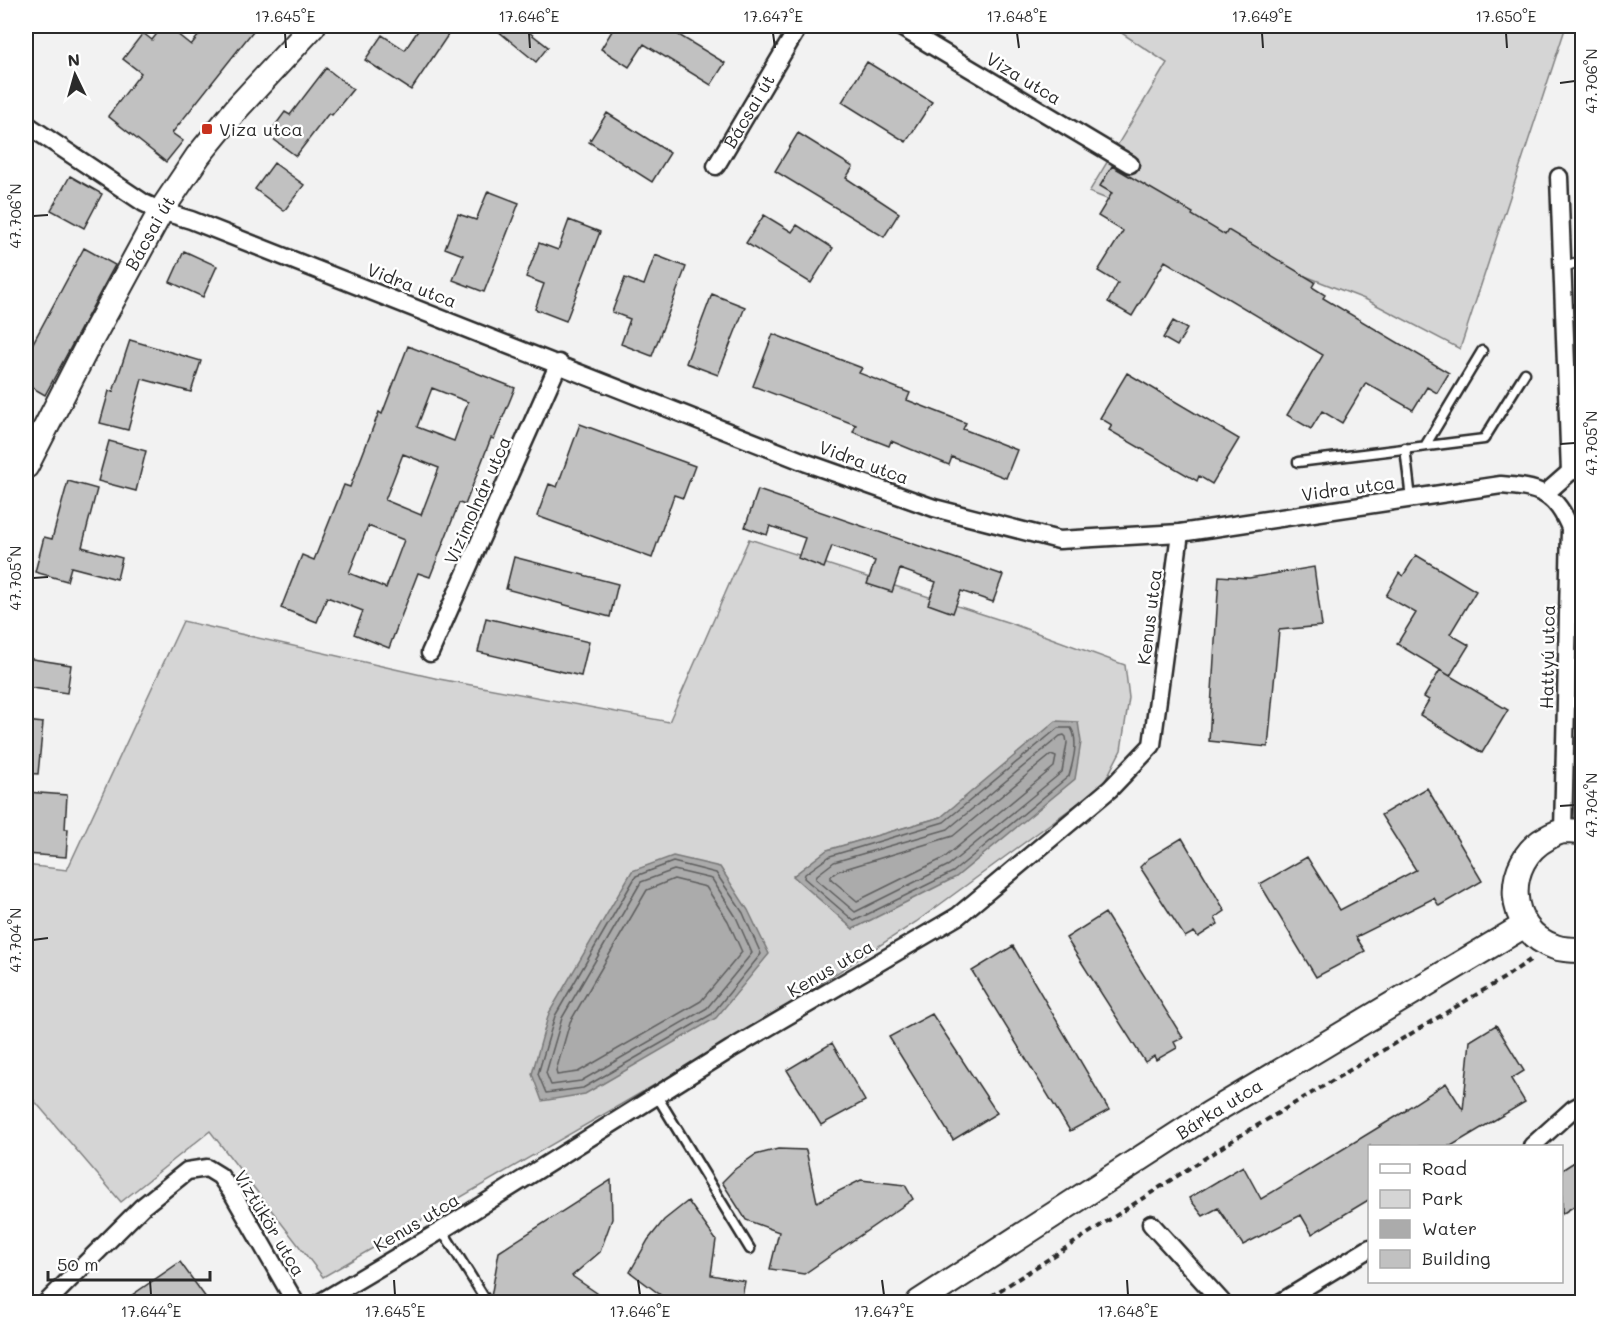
<svg xmlns="http://www.w3.org/2000/svg" width="1608" height="1328" font-family="Mali,sans-serif">
  <rect width="100%" height="100%" fill="#f2f2f2"/>
  <filter id="ink" filterUnits="userSpaceOnUse"><feTurbulence type="fractalNoise" baseFrequency=".0167" numOctaves="2"/><feDisplacementMap in="SourceGraphic" scale="12" xChannelSelector="R" yChannelSelector="G"/><feConvolveMatrix kernelMatrix="1 2 1 2 8 2 1 2 1" color-interpolation-filters="sRGB"/></filter>
  <g filter="url(#ink)">
    <path fill="#d5d5d5" stroke="#808080" stroke-width="1.5" fill-rule="evenodd" d="M1111,26H1566L1460,349L1367,300L1089,192L1167,63Z
      M749,539L1010,623L1125,665L1129,698L1121,750L1103,785L916,922L746,1032L323,1277L210,1131L121,1202L26,1091V865L67,870L183,621L439,679L669,722ZM941,817L793,876L828,850Z"/>
    <path fill="#ababab" stroke="#787878" stroke-width="1.5" d="M1056,721L1078,722L1081,742L1075,779L956,877L853,929L793,876L827,850L941,817Z
      M673,856L720,867L748,910L769,954L716,1018L585,1094L542,1101L532,1074L549,1013L632,871Z"/>
    <g fill="none" stroke-linecap="round" stroke-linejoin="round">
      <path stroke="#5e5e5e" stroke-width="1.5" d="M1058,728H1071C1079,740 1073,762 1069,776L953,872L854,921L804,878L805,874L830,856L944,822Z
        M1064,735L1066,737L1067,743L1062,772L949,865L855,912L816,879L817,875L834,862L948,829L1060,736Z
        M1051,755L1056,757L1054,767L944,858L857,901L831,879V876L838,871L953,836Z
        M673,862L716,873L743,913L761,954L712,1014L583,1088L546,1093L538,1074L555,1016L636,876Z
        M674,870L712,879L736,917L752,953L707,1008L581,1081L551,1085L546,1073L562,1018L641,882Z
        M674,879L706,887L728,921L742,952L701,1001L578,1072L557,1075L556,1071L570,1022L647,890Z"/>
    </g>
    <path fill="#c1c1c1" stroke="#2b2b2b" stroke-width="1.5" fill-rule="evenodd" d="M163,26H167L191,45L206,26H257L172,133L183,141L166,162L108,116L141,73L123,59L143,33L152,40Z
      M421,26H454L411,90L365,60L382,35L405,50Z
      M492,26H521L548,47L536,62Z
      M615,26H664L725,63L711,85L644,44L629,67L601,49Z
      M867,62L932,102L906,142L842,102Z
      M326,68L353,89L332,115L329,113L296,156L268,135L285,112L290,115Z
      M607,113L670,153L652,182L589,142Z
      M798,133L853,167L846,178L899,213L884,237L775,171Z
      M274,163L304,185L284,211L255,189Z
      M1112,166L1193,213L1192,215L1225,235L1228,230L1315,282L1312,287L1325,295L1323,298L1449,373L1437,393L1427,387L1413,410L1366,383L1342,423L1322,411L1311,429L1287,415L1323,355L1165,261L1132,316L1108,302L1118,283L1098,271L1123,231L1098,216L1112,193L1100,186Z
      M70,176L102,194L84,228L51,210Z
      M488,191L519,203L484,292L453,280L463,255L445,248L458,214L476,220Z
      M764,215L792,232L797,225L833,248L811,283L746,243Z
      M569,220L600,232L566,321L535,309L544,284L526,277L539,243L558,250Z
      M84,248L115,265L45,395L26,384V356Z
      M184,251L217,266L203,297L170,282Z
      M655,255L686,267L652,356L621,344L630,319L612,312L625,278L644,285Z
      M712,294L745,307L718,375L686,363Z
      M1173,321L1187,329L1177,346L1163,338Z
      M773,334L862,368L859,373L910,393L907,400L966,423L963,429L1017,450L1006,478L952,457L949,465L891,441L889,446L853,432L856,425L753,386Z
      M130,340L201,361L191,392L142,379L128,430L100,423L109,391L113,392Z
      M408,346L515,388L494,439L491,438L465,505L459,503L430,577L418,573L389,648L354,634L363,611L327,597L317,622L281,608L302,555L314,560L344,485L350,487L379,412L382,414ZM432,388L468,402L454,441L417,427ZM403,454L439,468L421,515L385,500ZM368,526L404,540L386,588L349,573Z
      M1127,373L1239,439L1212,484L1199,476L1197,481L1109,430L1112,425L1100,418Z
      M580,424L695,466L683,498L674,495L652,558L537,516L549,484L557,487Z
      M109,441L146,451L136,491L98,481Z
      M68,481L97,489L82,547L122,558L117,579L71,567L67,581L35,572L44,537L52,539Z
      M758,490L1003,575L993,602L961,591L953,613L928,604L936,582L900,569L892,592L867,584L875,561L832,546L824,568L798,558L805,538L770,526L767,535L745,527Z
      M1416,555L1476,591L1450,634L1469,645L1450,676L1397,644L1416,613L1386,596L1399,573L1403,576Z
      M514,557L618,584L610,617L506,589Z
      M1314,567L1322,626L1279,630L1268,747L1209,741L1219,576L1249,578Z
      M486,618L589,642L581,676L478,652Z
      M26,658L71,665L67,693L26,687Z
      M1440,670L1508,710L1482,753L1420,715L1429,700L1424,697Z
      M26,721L43,723L38,774L26,773Z
      M1427,788L1482,881L1439,906L1434,898L1356,937L1365,951L1316,977L1260,884L1307,857L1340,910L1416,870L1381,815Z
      M26,792L67,795L65,829H68L66,857L26,854Z
      M1182,838L1225,911L1215,918L1218,924L1198,937L1194,932L1185,937L1140,867L1149,858Z
      M1105,913L1183,1038L1174,1042L1177,1048L1156,1060L1154,1056L1145,1062L1066,938Z
      M1013,946L1109,1110L1070,1131L972,971Z
      M932,1014L997,1113L953,1140L889,1037Z
      M1496,1025L1524,1071L1511,1079L1525,1102L1451,1146H1370V1199L1312,1234L1301,1215L1243,1245L1218,1208L1203,1216L1189,1198L1243,1166L1261,1199L1407,1110L1406,1109L1446,1083L1463,1110L1470,1041Z
      M832,1043L865,1101L821,1125L787,1070Z
      M778,1149L806,1150L817,1202L861,1180L905,1185L913,1199L804,1274L770,1269L779,1232L746,1220L722,1182L735,1169L755,1155Z
      M1582,1157V1201L1562,1214V1170Z
      M611,1180L612,1219L600,1252L572,1276L610,1302H493L491,1297L499,1252Z
      M688,1201L716,1240L711,1275L745,1281L741,1302H670L630,1272L648,1240L664,1220Z
      M180,1262L209,1302H122Z"/>
    <g fill="none" stroke-linecap="round" stroke-linejoin="round">
      <defs>
        <path id="lane" d="M1562,268L1582,261
          M1425,446L1482,351
          M1405,448L1411,499
          M1298,462L1484,439L1525,373
          M657,1096L750,1249
          M442,1230L487,1302"/>
        <g id="street">
          <path d="M899,26L1130,164"/>
          <path d="M26,124L144,203L161,211L191,220L807,463L934,508L1059,540L1180,533L1501,485C1538,488 1555,491 1570,528L1563,831"/>
          <path id="s1" d="M716,166L799,26"/>
          <path d="M1559,177L1570,472"/>
          <path d="M1545,494L1570,472L1582,469"/>
          <path d="M430,653L559,363"/>
          <path d="M1532,1146L1573,1109L1582,1104"/>
          <path d="M1151,1224L1222,1302"/>
          <path d="M47,1302L142,1207L187,1171L207,1168L220,1176L233,1194L295,1302"/>
          <path d="M321,1302L442,1230L731,1049L958,916L1110,789L1152,745L1180,533"/>
          <path d="M1281,1302L1370,1248"/>
        </g>
        <g id="secondary">
          <path id="s2" d="M26,466L87,347L161,211L198,156L238,107L313,26"/>
          <path d="M1582,832C1577,832 1570,831 1564,831C1558,832 1552,835 1547,838C1503,861 1505,931 1555,947C1563,950 1574,950 1582,950"/>
          <path id="s3" d="M919,1302L1209,1114L1525,925"/>
        </g>
      </defs>
      <use href="#lane" stroke="#2b2b2b" stroke-width="13"/>
      <use href="#street" stroke="#2b2b2b" stroke-width="21"/>
      <use href="#secondary" stroke="#2b2b2b" stroke-width="28"/>
      <path stroke="#2b2b2b" stroke-width="4" stroke-dasharray="6 4.5" stroke-linecap="butt" d="M982,1302L1233,1140L1504,978L1530,960"/>
      <use href="#lane" stroke="#fff" stroke-width="8"/>
      <use href="#street" stroke="#fff" stroke-width="16"/>
      <use href="#secondary" stroke="#fff" stroke-width="24"/>
    </g>
  </g>
  <path fill="none" stroke="#2b2b2b" stroke-width="2" d="M285,33L286,48M529,33L530,48M773,33L775,48M1017,33L1019,48M1262,33L1263,48M1506,33L1507,48M1560,83L1575,81M33,216L48,215M1560,444L1575,443M33,578L48,577M1560,806L1575,805M33,940L48,938M150,1280L151,1295M394,1280L395,1295M638,1280L640,1295M882,1280L884,1295M1127,1280L1128,1295"/>
  <rect fill="#c8321e" stroke="#fff" stroke-width="2" x="201" y="123" width="12" height="12" rx="3"/>
  <g text-anchor="middle" dominant-baseline="central" stroke-width="5" stroke-linejoin="round" paint-order="stroke">
    <g font-size="18" fill="#2b2b2b" stroke="#fff">
      <text transform="translate(1024 78) rotate(31)">Viza utca</text>
      <text stroke="none"><textPath href="#s1" startOffset="64">Bácsai út</textPath></text>
      <text stroke="none"><textPath href="#s2" startOffset="264">Bácsai út</textPath></text>
      <text transform="translate(412 285) rotate(21)">Vidra utca</text>
      <text transform="translate(864 462) rotate(20)">Vidra utca</text>
      <text transform="translate(1348 488) rotate(-8)">Vidra utca</text>
      <text transform="translate(477 500) rotate(-66)">Vizimolnár utca</text>
      <text transform="translate(1149 617) rotate(-83)">Kenus utca</text>
      <text transform="translate(1547 657) rotate(-89)">Hattyú utca</text>
      <text transform="translate(830 968) rotate(-30)">Kenus utca</text>
      <text stroke="none"><textPath href="#s3" startOffset="357">Bárka utca</textPath></text>
      <text transform="translate(416 1222) rotate(-31)">Kenus utca</text>
      <text transform="translate(270 1223) rotate(59)">Víztükör utca</text>
    </g>
    <g font-size="18" fill="#2b2b2b" stroke="#fff" text-anchor="start">
      <text x="219" y="129">Viza utca</text>
    </g>
  </g>
  <rect width="1608" height="1328" fill="none" stroke="#fff" stroke-width="66"/>
  <rect x="1368" y="1145" width="195" height="138" fill="#ffffff" stroke="#aaaaaa" stroke-width="1.5"/>
  <rect x="1380" y="1164" width="30" height="9" fill="#ffffff" stroke="#aaaaaa" stroke-width="1.5"/>
  <text x="1422" y="1175" font-size="18" fill="#2b2b2b">Road</text>
  <rect x="1380" y="1190" width="30" height="18" fill="#d5d5d5" stroke="#aaaaaa" stroke-width="1.5"/>
  <text x="1422" y="1205" font-size="18" fill="#2b2b2b">Park</text>
  <rect x="1380" y="1220" width="30" height="18" fill="#ababab" stroke="#aaaaaa" stroke-width="1.5"/>
  <text x="1422" y="1235" font-size="18" fill="#2b2b2b">Water</text>
  <rect x="1380" y="1250" width="30" height="18" fill="#c1c1c1" stroke="#aaaaaa" stroke-width="1.5"/>
  <text x="1422" y="1265" font-size="18" fill="#2b2b2b">Building</text>
  <g transform="translate(75 75) rotate(355)" stroke="#ffffff" stroke-width="4.5" paint-order="stroke">
  <path d="M0-4.5L10 22L0 15L-10 22Z" fill="#2b2b2b"/>
  <text y="-9" font-size="16" font-weight="bold" text-anchor="middle" fill="#2b2b2b">N</text>
  </g>
  <path d="M48 1271v9h162v-9" fill="none" stroke="#2b2b2b" stroke-width="3"/>
  <text x="57" y="1271" font-size="18" fill="#2b2b2b" stroke="#ffffff" stroke-width="4.5" paint-order="stroke">50 m</text>
  <rect x="33" y="33" width="1542" height="1262" fill="none" stroke="#2b2b2b" stroke-width="2"/>
  <g font-size="15" text-anchor="middle" fill="#2b2b2b">
    <text x="285" y="22">17.645°E</text>
    <text x="529" y="22">17.646°E</text>
    <text x="773" y="22">17.647°E</text>
    <text x="1017" y="22">17.648°E</text>
    <text x="1262" y="22">17.649°E</text>
    <text x="1506" y="22">17.650°E</text>
    <text transform="translate(1592 81) rotate(-90)" y="5">47.706°N</text>
    <text transform="translate(16 216) rotate(-90)" y="5">47.706°N</text>
    <text transform="translate(1592 443) rotate(-90)" y="5">47.705°N</text>
    <text transform="translate(16 578) rotate(-90)" y="5">47.705°N</text>
    <text transform="translate(1592 805) rotate(-90)" y="5">47.704°N</text>
    <text transform="translate(16 940) rotate(-90)" y="5">47.704°N</text>
    <text x="151" y="1317">17.644°E</text>
    <text x="395" y="1317">17.645°E</text>
    <text x="640" y="1317">17.646°E</text>
    <text x="884" y="1317">17.647°E</text>
    <text x="1128" y="1317">17.648°E</text>
  </g>
</svg>
